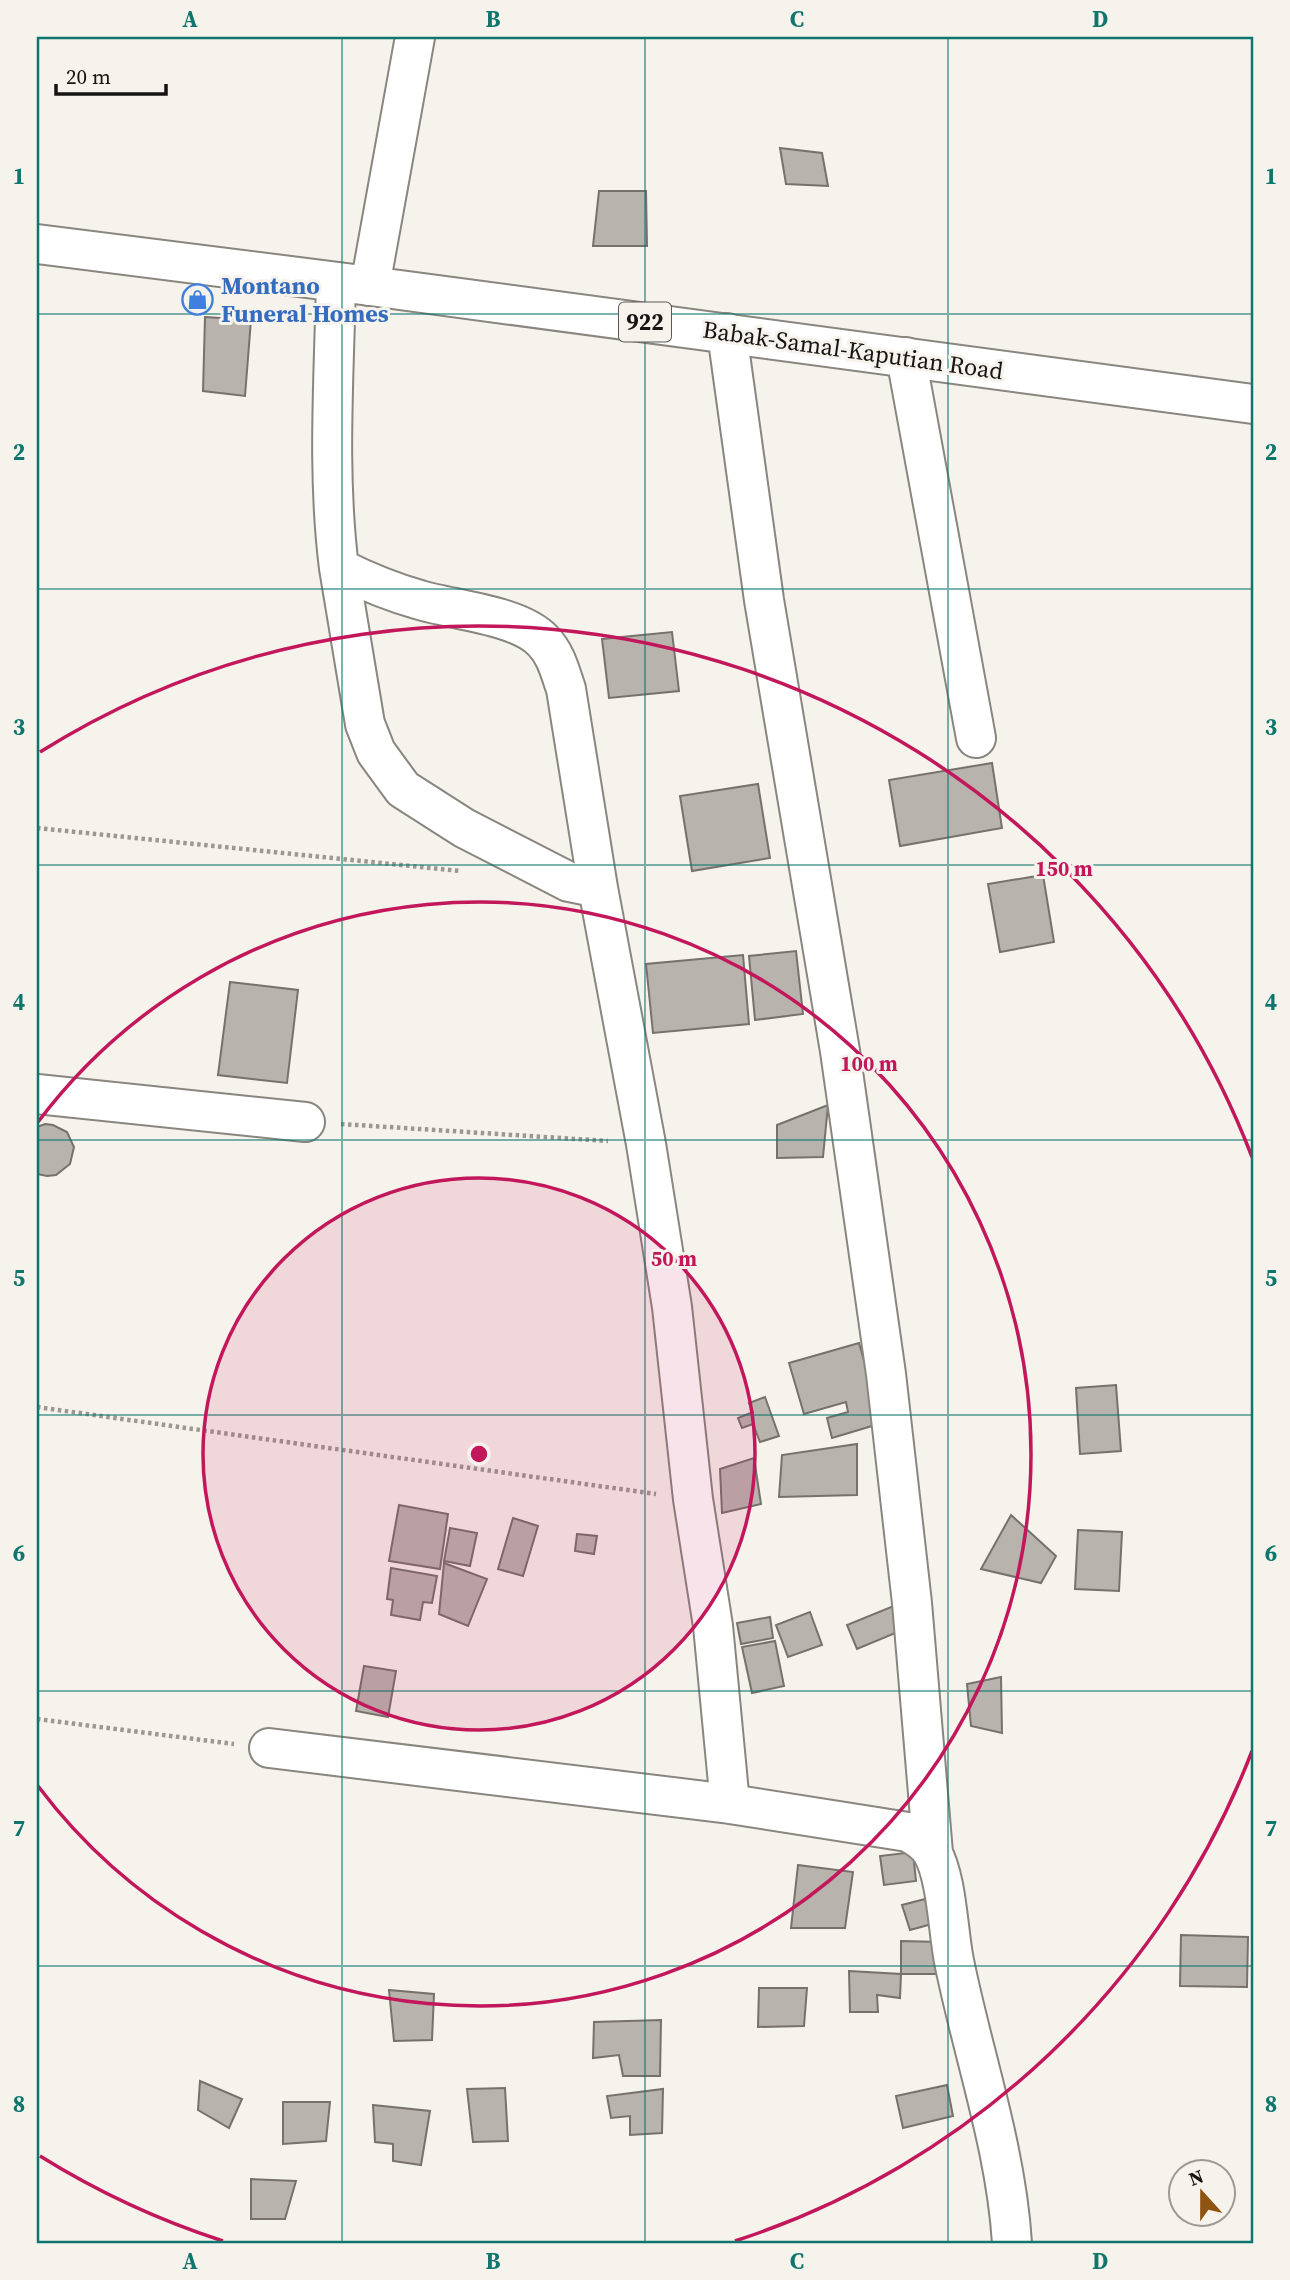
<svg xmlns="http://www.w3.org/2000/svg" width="1290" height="2280" font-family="'Source Serif 4',serif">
  <rect width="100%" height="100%" fill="#f6f3ec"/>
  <path fill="#b9b3ae" stroke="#76716c" stroke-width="2" d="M780,148L822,153L828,186L786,184Z
    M599,191H646L647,246H593Z
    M205,317L251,320L245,396L203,391Z
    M672,632L679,691L609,698L602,639Z
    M992,763L1002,828L900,846L889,780Z
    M758,784L770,858L692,871L680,796Z
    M1043,875L1054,942L1000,952L988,884Z
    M796,951L803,1014L755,1020L749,956Z
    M743,955L749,1024L653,1033L646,964Z
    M230,982L298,990L287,1083L218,1075Z
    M828,1105L823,1157L777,1158V1125Z
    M45,1124L53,1125L67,1132L74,1147L70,1164L56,1175L47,1176L37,1174V1127Z
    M859,1343L882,1423L832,1438L827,1418L848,1412L846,1402L804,1414L789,1363Z
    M1116,1385L1121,1451L1080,1454L1076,1388Z
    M765,1397L779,1436L760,1442L753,1424L742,1428L738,1418L753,1412L749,1403Z
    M857,1444V1495L779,1497L782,1455Z
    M754,1458L761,1504L722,1513L720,1469Z
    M399,1505L448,1514L440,1569L389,1561Z
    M1011,1515L1056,1556L1041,1583L981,1569Z
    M513,1518L538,1526L523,1576L498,1569Z
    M450,1528L477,1533L470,1566L444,1561Z
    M1078,1530L1122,1532L1119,1591L1075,1589Z
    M577,1534L597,1536L594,1554L575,1551Z
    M444,1563L487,1579L468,1626L439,1614Z
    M391,1568L437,1576L432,1603L423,1602L420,1620L391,1615L393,1600L387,1599Z
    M896,1605L905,1629L857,1649L847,1625Z
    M810,1612L822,1645L788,1657L776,1625Z
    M770,1617L773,1638L741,1644L737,1623Z
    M775,1641L784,1686L752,1693L742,1647Z
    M364,1666L396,1671L388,1717L356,1711Z
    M1001,1677L1002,1733L971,1726L967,1684Z
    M913,1852L916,1881L884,1885L880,1856Z
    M798,1865L853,1872L845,1928H791Z
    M925,1899L932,1924L910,1930L902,1905Z
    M1181,1935L1248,1937L1247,1987L1180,1986Z
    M901,1941L943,1942V1974H901Z
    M849,1971L901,1974L900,1998L877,1995L878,2012H850Z
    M759,1988H807L804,2026L758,2027Z
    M389,1990L434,1994L432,2040L394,2041Z
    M661,2020L660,2076H623L619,2055L593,2058L594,2022Z
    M200,2081L242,2099L229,2128L198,2110Z
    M947,2085L953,2116L903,2128L896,2096Z
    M505,2088L508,2141L473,2142L467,2089Z
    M663,2089L662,2133L630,2135V2116L611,2118L607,2096Z
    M283,2102H330L326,2141L283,2144Z
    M373,2105L430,2111L421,2165L393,2161V2144L375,2142Z
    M251,2179L296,2181L285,2219H251Z"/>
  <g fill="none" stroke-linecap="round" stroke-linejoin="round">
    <defs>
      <path id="street" d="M336,282C334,378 327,473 339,568C365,581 391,592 420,600C453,610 519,615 543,641C556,654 560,672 566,689L598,888L646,1144L672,1307L693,1499L713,1626L730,1804
        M370,286L415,37
        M727,333L764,600L840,1051L886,1374L912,1603L933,1853
        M906,357L976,738
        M339,568L365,724L376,752L403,789L464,828L569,882L598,888
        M37,1094L305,1122
        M269,1748L730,1804L908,1832C917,1837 926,1842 932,1852C947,1878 948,1931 954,1961C973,2055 1006,2147 1012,2243"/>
      <path id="primary" d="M37,244L370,286L1253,404"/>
    </defs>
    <use href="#street" stroke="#88867f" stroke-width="42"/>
    <use href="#primary" stroke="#88867f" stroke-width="42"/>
    <path stroke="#9b9893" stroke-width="4.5" stroke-dasharray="3.5 3.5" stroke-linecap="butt" d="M37,828L460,871
      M341,1124L608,1141
      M37,1407L656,1494
      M37,1719L234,1744"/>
    <use href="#street" stroke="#fff" stroke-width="38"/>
    <use href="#primary" stroke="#fff" stroke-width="38"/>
  </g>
  <path fill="none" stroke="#0f766e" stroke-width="2" stroke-opacity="0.55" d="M342,37V2243M645,37V2243M948,37V2243M37,314H1253M37,589H1253M37,865H1253M37,1140H1253M37,1415H1253M37,1691H1253M37,1966H1253"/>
  <circle cx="479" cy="1454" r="276" fill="#c2185b" fill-opacity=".12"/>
  <g fill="none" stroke="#c2185b" stroke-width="3.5">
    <circle cx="479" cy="1454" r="276"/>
    <path d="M38 1122A552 552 0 1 1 38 1786"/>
    <path d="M1252 1751A828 828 0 0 1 735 2241M223 2241A828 828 0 0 1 40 2156M40 752A828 828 0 0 1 1252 1157"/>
  </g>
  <defs>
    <symbol id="shop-ring" viewBox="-11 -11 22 22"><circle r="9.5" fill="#f6f3ec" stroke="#3f7fe0" stroke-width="1.5"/><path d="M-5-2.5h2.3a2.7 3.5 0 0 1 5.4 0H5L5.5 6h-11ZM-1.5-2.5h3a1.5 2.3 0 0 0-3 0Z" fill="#3f7fe0"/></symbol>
  </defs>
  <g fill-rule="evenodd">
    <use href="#shop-ring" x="180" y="282" width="35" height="35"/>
  </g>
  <g text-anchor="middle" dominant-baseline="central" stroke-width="6" stroke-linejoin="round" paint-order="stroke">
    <rect fill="#f6f3ec" stroke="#595854" stroke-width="2" x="619" y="302.5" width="52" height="39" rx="5"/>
    <g font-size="23" font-weight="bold" fill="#161513">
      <text x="645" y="322">922</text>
    </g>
    <g font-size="24" font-weight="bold" fill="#366cbe" stroke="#f6f3ec" text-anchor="start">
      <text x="221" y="285">Montano<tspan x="221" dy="28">Funeral Homes</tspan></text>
    </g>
    <g font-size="24" fill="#161513" stroke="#f6f3ec">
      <text transform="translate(853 350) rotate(8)">Babak-Samal-Kaputian Road</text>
    </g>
  </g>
  <circle cx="479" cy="1454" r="10" fill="#c2185b" stroke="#f6f3ec" stroke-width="3.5"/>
  <g font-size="21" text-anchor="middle" font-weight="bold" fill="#c2185b" stroke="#f6f3ec" stroke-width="6" stroke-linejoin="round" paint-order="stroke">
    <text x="1064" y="876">150 m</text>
    <text x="869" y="1071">100 m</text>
    <text x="674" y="1266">50 m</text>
  </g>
  <rect width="1290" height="2280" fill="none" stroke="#f6f3ec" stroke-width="77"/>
  <g transform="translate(1202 2193) rotate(339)"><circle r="33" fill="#f6f3ec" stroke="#9c9a95" stroke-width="2"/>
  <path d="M0-5L12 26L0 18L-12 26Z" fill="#8f5412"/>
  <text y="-10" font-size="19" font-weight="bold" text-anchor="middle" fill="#161513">N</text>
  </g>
  <path d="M56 84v10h110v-10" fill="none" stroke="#161513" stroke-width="3.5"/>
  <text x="66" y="84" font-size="21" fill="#161513" stroke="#f6f3ec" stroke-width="5" paint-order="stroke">20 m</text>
  <rect x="38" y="38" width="1214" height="2204" fill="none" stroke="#0f766e" stroke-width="2.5"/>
  <g font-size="23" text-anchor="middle" font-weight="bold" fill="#0f766e">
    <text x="190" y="27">A</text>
    <text x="493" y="27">B</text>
    <text x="797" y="27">C</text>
    <text x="1100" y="27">D</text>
    <text x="19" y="184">1</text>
    <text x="1271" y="184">1</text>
    <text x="19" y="460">2</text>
    <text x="1271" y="460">2</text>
    <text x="19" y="735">3</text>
    <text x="1271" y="735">3</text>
    <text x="19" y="1010">4</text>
    <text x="1271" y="1010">4</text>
    <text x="19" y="1286">5</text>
    <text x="1271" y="1286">5</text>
    <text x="19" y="1561">6</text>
    <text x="1271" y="1561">6</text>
    <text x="19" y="1836">7</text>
    <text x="1271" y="1836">7</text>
    <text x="19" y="2112">8</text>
    <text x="1271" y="2112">8</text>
    <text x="190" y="2269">A</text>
    <text x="493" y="2269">B</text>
    <text x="797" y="2269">C</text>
    <text x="1100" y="2269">D</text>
  </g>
</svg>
